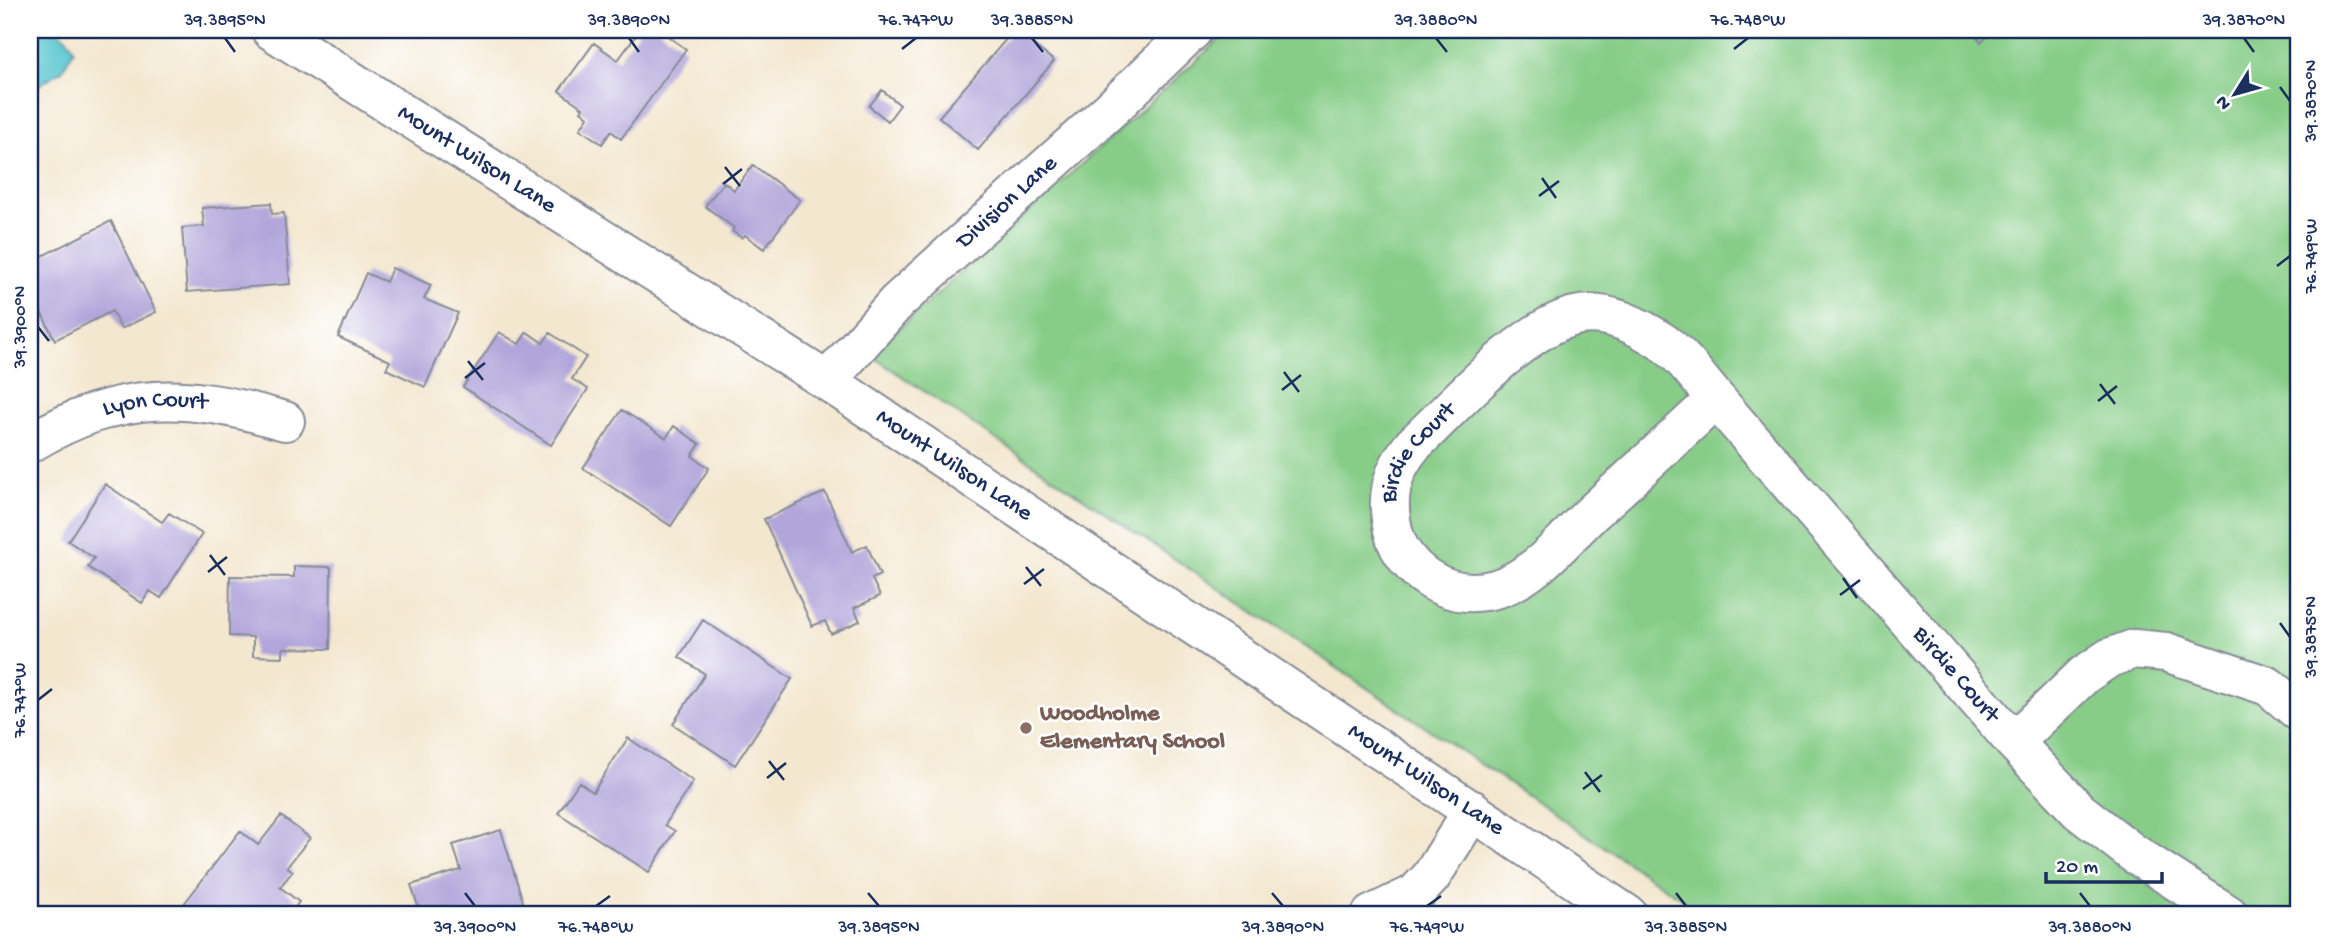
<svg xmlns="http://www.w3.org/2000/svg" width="2329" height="945" font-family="'Gochi Hand',sans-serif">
  <rect width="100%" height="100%" fill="#fff"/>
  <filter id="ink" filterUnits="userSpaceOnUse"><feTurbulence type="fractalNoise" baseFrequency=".0143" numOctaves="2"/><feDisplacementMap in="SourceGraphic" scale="14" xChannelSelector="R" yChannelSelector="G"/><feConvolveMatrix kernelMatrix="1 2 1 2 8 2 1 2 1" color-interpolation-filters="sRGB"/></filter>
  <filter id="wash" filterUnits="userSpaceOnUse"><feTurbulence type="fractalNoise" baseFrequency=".00686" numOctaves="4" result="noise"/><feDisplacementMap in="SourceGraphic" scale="28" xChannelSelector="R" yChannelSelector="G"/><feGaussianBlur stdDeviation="1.57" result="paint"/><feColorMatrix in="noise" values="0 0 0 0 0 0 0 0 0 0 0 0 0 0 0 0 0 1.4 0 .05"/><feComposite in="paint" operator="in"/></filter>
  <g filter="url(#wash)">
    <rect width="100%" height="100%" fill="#f3e7cf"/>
    <path fill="#87cd88" stroke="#517e73" stroke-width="2" d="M1230,30H2299V915H1706L870,355Z"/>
    <path fill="#57c5cd" stroke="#397a96" stroke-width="2" d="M30,30C51,30 65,28 74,50L62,70L30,91Z"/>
    <g id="blocks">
      <path fill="#b1a6da" d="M640,30H659L686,49L621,139L611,131L602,144L580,129L588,117L581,111L583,108L559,91L594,43L618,60Z
        M1014,30L1054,61L978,150L939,117Z
        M1971,30H1995L1981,42Z
        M882,90L900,105L888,121L869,106Z
        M753,165L800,200L764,249L745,235L742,238L732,231L734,228L705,206L724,182L734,190Z
        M271,203L272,214L284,213L290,284L187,292L182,228L204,226L202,208Z
        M111,221L156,312L121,329L112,311L55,340L30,290V262Z
        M392,268L431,285L424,299L458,313L425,387L386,369L390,361L338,337L366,273L386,282Z
        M499,332L519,344L527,332L543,343L550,333L586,357L572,379L588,389L551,445L463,387Z
        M622,410L666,438L674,426L700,444L692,456L709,468L671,526L583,468Z
        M105,484L162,522L169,513L202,534L161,598L150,591L142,603L88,567L94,558L68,541Z
        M825,492L852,552L867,545L880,575L872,579L880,596L854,608L860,621L831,634L825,621L812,626L764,519Z
        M294,566L331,567L330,649L283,648V657L253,656V637L229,636L230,576L294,577Z
        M703,620L792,679L735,765L673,724L705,674L679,657Z
        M628,738L693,781L665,825L675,831L649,872L558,813L579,782L593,792Z
        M281,816L310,838L287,867L293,871L280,887L299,902L289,915H188L180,909L240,831L258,845Z
        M501,830L527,915H421L411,885L461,870L453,845Z"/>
    </g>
  </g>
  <g filter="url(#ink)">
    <use href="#blocks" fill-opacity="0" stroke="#878b96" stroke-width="2"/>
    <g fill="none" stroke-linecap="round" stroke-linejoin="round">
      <defs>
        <g id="minor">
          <path id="s1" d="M271,30L827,381L1628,915"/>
          <path id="s2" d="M827,381L897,302L1112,108L1193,30"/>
          <path id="s3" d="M1716,399C1675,437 1633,476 1591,514C1564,540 1533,579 1495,589C1472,595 1449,592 1429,579C1413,569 1399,552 1394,534C1385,500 1390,472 1413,445C1454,407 1522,328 1575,316C1605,309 1637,325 1661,341C1682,354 1699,380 1716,399L2014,742L2079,811L2133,853L2229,915"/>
          <path id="s4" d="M30,443C122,389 185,392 285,421"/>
          <path d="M2014,742L2084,675L2109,658L2134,649L2166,652L2268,686L2299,712"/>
          <path d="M1371,915L1415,894L1431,877L1473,810"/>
        </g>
      </defs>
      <use href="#minor" stroke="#878b96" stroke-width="42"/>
      <use href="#minor" stroke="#fff" stroke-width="38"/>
    </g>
  </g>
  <path fill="none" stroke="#1b2f5e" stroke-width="2.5" d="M225,38L235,52M629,38L639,52M1032,38L1043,52M1436,38L1447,52M2244,38L2254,52M902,49L916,38M1734,49L1748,38M2280,87L2290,101M725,167L740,186M1542,178L1556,198M723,184L742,169M1539,196L1559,181M2277,266L2290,256M38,327L49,341M468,361L483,380M1284,372L1299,392M465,378L485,363M2100,384L2115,404M1282,390L1301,375M2098,401L2117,386M210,555L225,575M1026,567L1041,586M208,572L227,557M1843,578L1857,598M1024,584L1044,569M1840,595L1860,580M2280,623L2290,637M38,700L52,689M769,761L784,780M1585,772L1600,792M767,778L786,763M1583,789L1602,775M465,893L475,906M868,893L879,906M1272,893L1283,906M1676,893L1686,906M2080,893L2090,906M596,906L610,896M1427,906L1441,896"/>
  <circle fill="#8d6e63" stroke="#fff" stroke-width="2.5" cx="1026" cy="728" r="7"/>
  <g text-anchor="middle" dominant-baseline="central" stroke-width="5" stroke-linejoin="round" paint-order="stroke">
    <g font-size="24" fill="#1b2f5e" stroke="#fff">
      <text stroke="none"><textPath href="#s1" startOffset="243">Mount Wilson Lane</textPath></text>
      <text stroke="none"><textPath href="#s2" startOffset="254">Division Lane</textPath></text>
      <text stroke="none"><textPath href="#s4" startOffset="133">Lyon Court</textPath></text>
      <text stroke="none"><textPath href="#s3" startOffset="511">Birdie Court</textPath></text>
      <text stroke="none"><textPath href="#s1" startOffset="810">Mount Wilson Lane</textPath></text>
      <text stroke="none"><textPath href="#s3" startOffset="1262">Birdie Court</textPath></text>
      <text stroke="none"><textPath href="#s1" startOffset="1377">Mount Wilson Lane</textPath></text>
    </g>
    <g font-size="24" font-weight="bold" fill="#785e54" stroke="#fff" text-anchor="start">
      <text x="1040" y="714">Woodholme<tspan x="1040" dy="28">Elementary School</tspan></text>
    </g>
  </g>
  <rect width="2329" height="945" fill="none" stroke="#fff" stroke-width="77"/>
  <g transform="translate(2235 94) rotate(233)" stroke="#ffffff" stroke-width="5" paint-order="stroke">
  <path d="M0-5L12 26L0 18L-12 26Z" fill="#1b2f5e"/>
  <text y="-10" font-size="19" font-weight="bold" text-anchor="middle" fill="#1b2f5e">N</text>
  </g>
  <path d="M2046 872v10h116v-10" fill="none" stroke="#1b2f5e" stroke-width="3.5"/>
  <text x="2056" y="872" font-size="21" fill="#1b2f5e" stroke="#ffffff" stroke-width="5" paint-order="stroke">20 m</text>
  <rect x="38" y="38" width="2252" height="868" fill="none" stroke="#1b2f5e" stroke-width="2.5"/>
  <g font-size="18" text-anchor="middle" fill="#1b2f5e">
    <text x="225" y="25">39.3895°N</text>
    <text x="629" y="25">39.3890°N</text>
    <text x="916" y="25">76.747°W</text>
    <text x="1032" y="25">39.3885°N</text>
    <text x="1436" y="25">39.3880°N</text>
    <text x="1748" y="25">76.748°W</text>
    <text x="2244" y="25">39.3870°N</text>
    <text transform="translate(2310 101) rotate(-90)" y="6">39.3870°N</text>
    <text transform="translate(2310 256) rotate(-90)" y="6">76.749°W</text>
    <text transform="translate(19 327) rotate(-90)" y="6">39.3900°N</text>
    <text transform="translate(2310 637) rotate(-90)" y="6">39.3875°N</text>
    <text transform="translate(19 700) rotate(-90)" y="6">76.747°W</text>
    <text x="475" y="932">39.3900°N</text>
    <text x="596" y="932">76.748°W</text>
    <text x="879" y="932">39.3895°N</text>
    <text x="1283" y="932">39.3890°N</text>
    <text x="1427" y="932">76.749°W</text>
    <text x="1686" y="932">39.3885°N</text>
    <text x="2090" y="932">39.3880°N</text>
  </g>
</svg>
